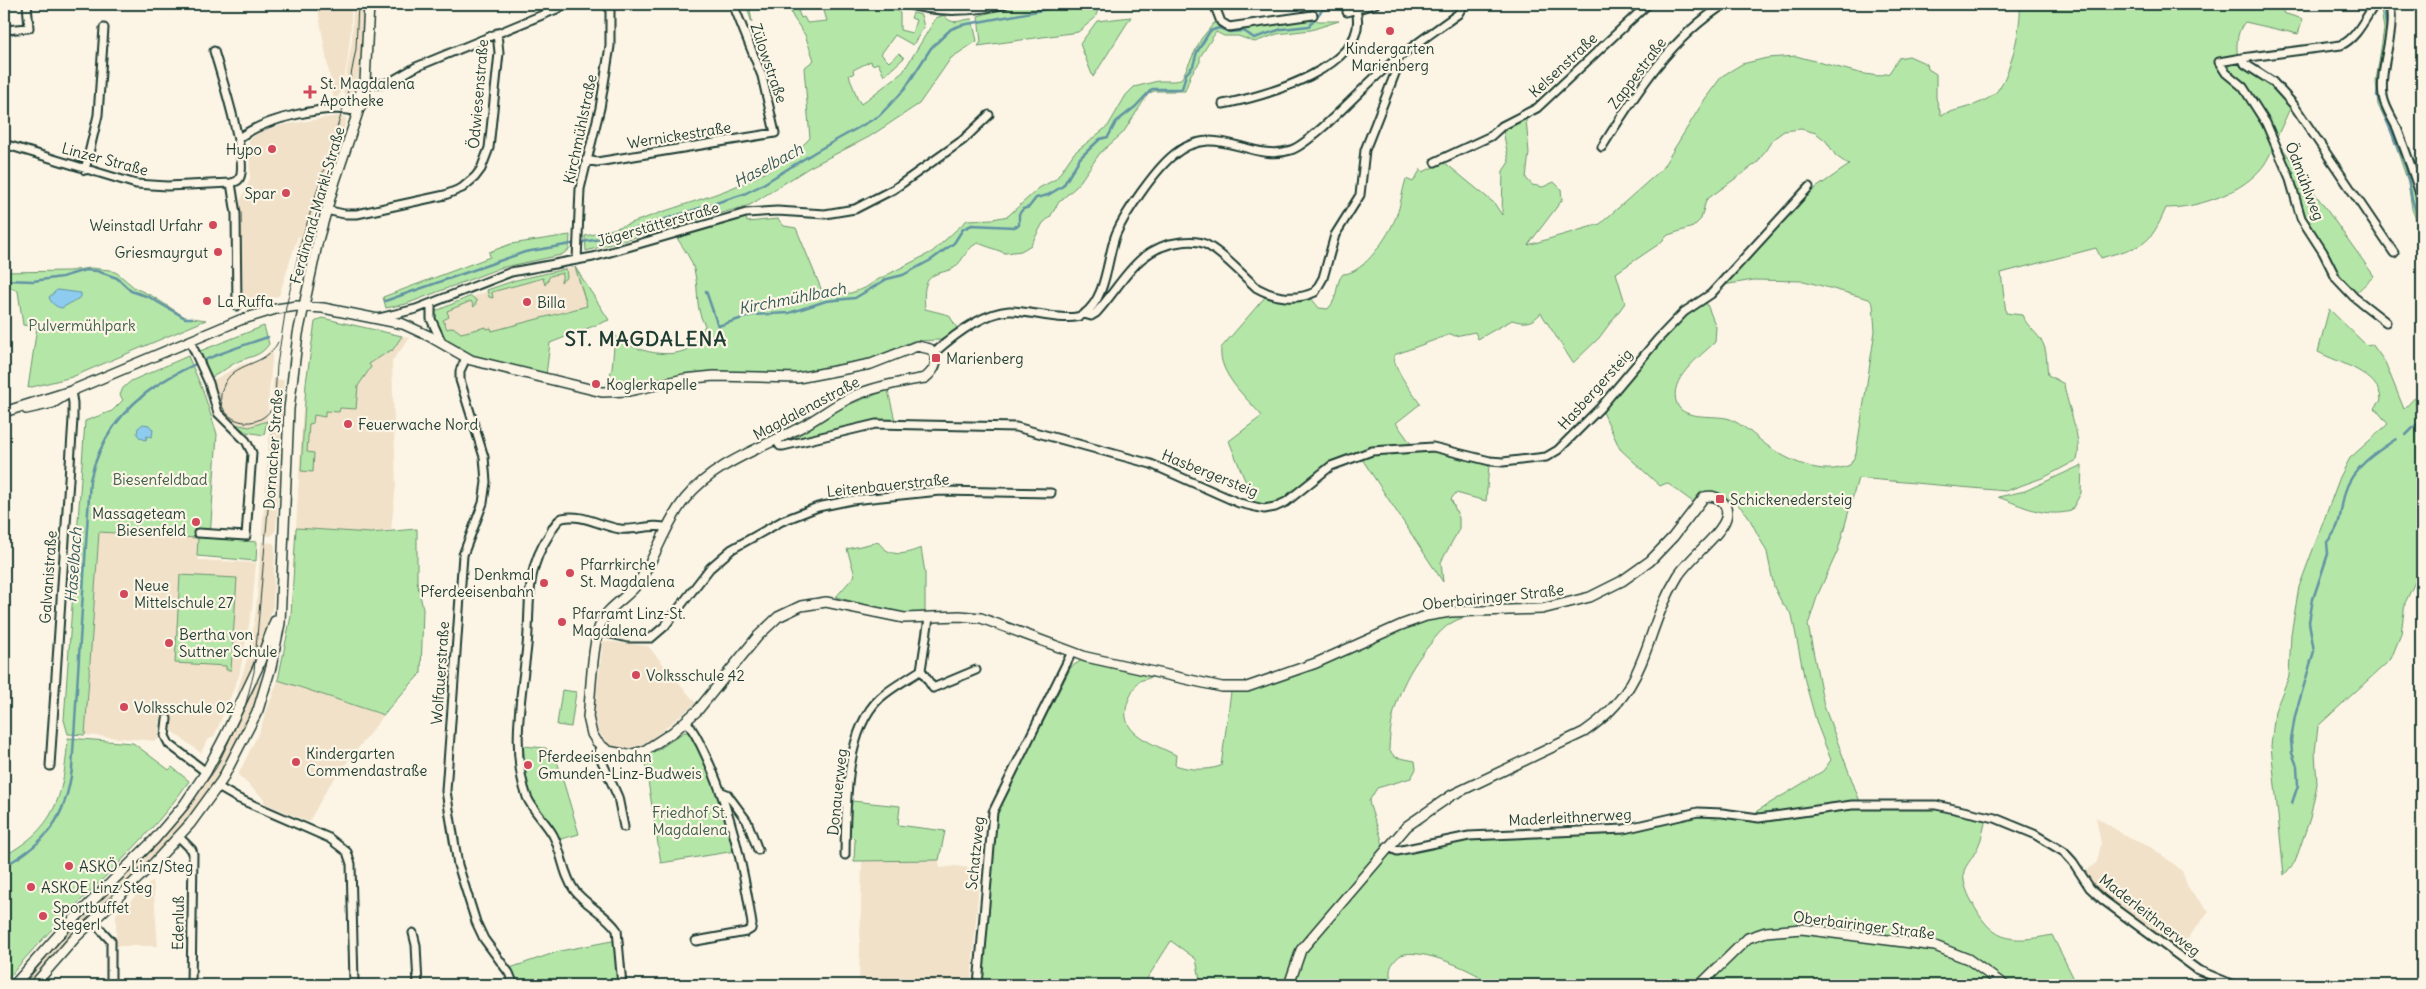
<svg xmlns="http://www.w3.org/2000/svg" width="2426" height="989" font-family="Delius,sans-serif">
  <rect width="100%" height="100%" fill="#fcf5e5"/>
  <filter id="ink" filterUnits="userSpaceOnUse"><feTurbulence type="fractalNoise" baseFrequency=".02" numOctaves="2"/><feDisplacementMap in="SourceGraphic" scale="10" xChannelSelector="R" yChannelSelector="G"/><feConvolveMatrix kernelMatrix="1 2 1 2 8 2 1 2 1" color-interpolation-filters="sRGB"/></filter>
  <g filter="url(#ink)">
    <path fill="#f1e1c9" d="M317,4H351V28L347,64L340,94L334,102Z
      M353,4H365L364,43L356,93L343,94L352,40Z
      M337,116L346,118V122L307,249L297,246L300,237L298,236L279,296L241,305L240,202L250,179L249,140L258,133L277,126Z
      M575,267L600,306L471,343L443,335L439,328L436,311L516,280Z
      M400,335L410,338L392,361L396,485L391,530L370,533L296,528L303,407L309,405Z
      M273,347L267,421L249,427L229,421L220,409L213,380L241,365L260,360Z
      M273,379L284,380L276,530L271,536L262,535Z
      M99,532L198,538L197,556L199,560L256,563L252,610L239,676L214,737L207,740L201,753L170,730V720L160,719L159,739L156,741L85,735Z
      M261,542L273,543L275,546L273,605L262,647L241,690L237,692L249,653L256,610Z
      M603,641L648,646L696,703L647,743L627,750L611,746L599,733L594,717Z
      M262,679L263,680L256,706L227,766L186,825L31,985H19L51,949L171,826L253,687L258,680Z
      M278,680L384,715L328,787L309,822L264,803V799L238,775L259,732Z
      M2096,817L2129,838L2151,847L2175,865L2182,871L2189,890L2209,911L2182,946L2186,950L2181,956L2106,898L2090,881L2085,872L2097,862L2101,844Z
      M939,860L940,868L955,866L980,869L971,985H859L862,861Z
      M153,880L158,946H116V914Z"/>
    <path fill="#b4e7a7" stroke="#6a926e" d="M746,4L763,5L750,9L752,23Z
      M788,4H815L798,11L801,18L804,17L807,23L827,21L822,4C841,4 887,0 900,13V30L912,33L916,20L911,18L913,13L921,15L924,27L913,45L895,35L881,54L889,62L899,53L904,58L884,76L878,63L872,65L871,61L853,70L854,74L849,75L857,98L861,104L903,72L936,18L944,15C952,27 961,19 972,19L977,41L951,58L919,104L869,137L810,167L750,205L586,251L585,236C612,231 639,220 665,211C716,194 772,179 810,138L804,68L814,60L805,35L793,17Z
      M1020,4H1117L1099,7L1095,18L1078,32L978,46L981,42L978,16Z
      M2020,4H2283V13L2303,19L2298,34L2245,22C2235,33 2236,51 2239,65L2274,88L2291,106L2276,139L2374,276L2356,293L2339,276L2303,216L2276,140C2272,150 2267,163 2259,171C2238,194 2197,208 2166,208C2148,250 2142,245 2101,258L2096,248L2001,273L2006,313L2022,315C2027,326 2034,330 2041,340C2048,350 2046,363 2048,375L2064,384C2067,406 2083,440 2077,460L2045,477L2006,491L1858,478L1838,550L1818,594L1808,625L1824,706L1862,807L1950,810L1986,818C1983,832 1981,843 1974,854C1971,860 1966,865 1964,871C1962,879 1967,893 1971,900C1991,941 2009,944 2052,935L2077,985H1492C1477,971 1420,947 1401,955C1398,957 1395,960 1393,963C1388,970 1390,978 1393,985H1201L1196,959L1171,941L1143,985H982L997,813L1071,667L1082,660L1156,676L1139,681C1107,728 1138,737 1176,755L1175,765C1190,770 1205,771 1221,766L1231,692L1248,690L1416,622L1450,616L1475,615C1468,617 1459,618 1453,622C1444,627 1437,635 1431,643C1404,674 1390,709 1389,750L1395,757L1415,761L1416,769L1411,778L1377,788L1369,801C1372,817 1381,831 1383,847L1368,865L1386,854L1397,855L1470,838L1615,833L1647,828L1690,816L1709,814L1758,819L1757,811L1823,771L1831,760L1817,724L1805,681L1792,615L1782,603L1774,587L1767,552L1747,514L1736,503L1712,491L1700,494L1693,502L1667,483L1660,486L1620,449L1602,410C1633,373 1664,327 1706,302L1716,327L1715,342C1700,357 1667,379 1677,404C1684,421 1715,414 1730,419C1743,425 1754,435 1765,444C1788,461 1822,477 1850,465L1856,454L1875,331L1873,304L1869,299L1804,281L1754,280L1723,285L1813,190L1849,165L1836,156L1826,141L1816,133L1801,129L1784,131L1773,139L1758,162L1706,200L1701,219L1693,227L1668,235L1659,244L1616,273L1625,303L1599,338L1573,363L1541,313C1532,323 1525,324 1512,320L1478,339L1475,332L1455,336L1451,334L1394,355C1393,369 1413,393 1420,404L1396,423L1411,444C1391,445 1369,446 1351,454C1335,460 1320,470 1307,480C1288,495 1282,509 1255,505L1229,441L1262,416C1246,397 1218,374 1221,348L1265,297L1286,300L1311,298L1319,308L1328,309C1340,296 1334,284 1343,274C1364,274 1389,235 1396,217C1401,205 1402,191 1406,179L1413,182L1421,169L1423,172L1444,162L1494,203L1502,215L1503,171L1509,162L1503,130L1526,119L1529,153L1526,178L1532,185L1543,187L1554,182L1561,189L1562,200L1528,245L1600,224L1661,170L1705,99L1722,76L1742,64L1767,58L1796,56L1859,73L1878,76L1889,73L1899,58L1909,56L1927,64L1928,69L1936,74V98L1941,115C1957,109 1981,106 1994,94C2010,81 2022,24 2020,4Z
      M2380,4H2386L2390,24L2380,96L2382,105L2391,122L2413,178L2422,209V235L2412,209L2408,182L2390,129L2378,105L2376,81L2384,29Z
      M1131,17L1093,77L1080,44L1097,21Z
      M1313,18L1318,21H1339L1311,30L1277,34L1255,42L1238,36H1224L1216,32L1200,57V62L1191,74L1185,91H1154L1148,94L1123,133L1100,153L1077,186L1059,202L1050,217L1043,223L1031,245L1021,251L1005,253L978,243C966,248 964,260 954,268C950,270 943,272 939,273C922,278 924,294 925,309L949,315L958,330L941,340L913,341L862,362L800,373L707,372L620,387H610L607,384L612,369L615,335C629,350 668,360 688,349C697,344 701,334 705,325C695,310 699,291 695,274C693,261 684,249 677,238L746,218L747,222L778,219L784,226L796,228L822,291L840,294L851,293L865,288L877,280L932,252L967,220L993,219L1008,216L1039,188L1056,179L1074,153L1108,126L1126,95L1134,87L1158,81H1176L1182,78L1201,39L1214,23L1230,30Z
      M570,235L569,250L561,255L500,268L406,304L386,308L383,297L490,257L489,252L511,244Z
      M575,267L609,320L550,343L546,375C516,368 429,356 436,311L471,296L477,301L474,307L471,301L447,311L449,317L443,320L447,329L453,327L461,333L486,327L487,329L491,328L492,331L587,306Z
      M90,268L110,270L117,273L135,288L152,296L185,317L206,320L72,377L28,388L37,327L23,325L18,291L9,287L4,290V272L69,271Z
      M566,269L567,277L561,282L563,273L550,276L545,285L543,278L492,292L493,298L489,297L487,290L516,280Z
      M2329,309L2366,345L2372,344L2385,362L2404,409L2422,390V567L2405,603L2401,634L2391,659L2318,726L2315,752L2317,784L2310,818L2295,862L2284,875L2271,746L2275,711L2289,676L2291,634L2299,587L2340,477L2350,458L2388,424L2375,408L2381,400C2380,373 2339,363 2318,352Z
      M322,318L402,336L392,351L391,350L369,364L371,367L358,386L356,409L340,408L339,412L325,411V417L314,415L313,423L309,424L307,452L314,453L313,472L301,471L306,383L315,322Z
      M264,326L269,344C261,356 252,356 239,361C230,365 221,373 212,377L200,351Z
      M188,356L203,391L217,434L210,538L257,542L256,561L197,556L198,538L99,532L85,735L68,734L64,720L85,421L112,411L123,400L120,395L123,388L131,381Z
      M888,390L895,421L862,424L786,443L845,406Z
      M267,421L264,435L246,432L235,424L249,427Z
      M1422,448L1450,453L1489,465L1486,501L1456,493L1451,499L1459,518V529L1441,562L1443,582L1360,456Z
      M2082,465L2081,493L2071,511C2044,518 2023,506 1998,497L2025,491Z
      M296,528L370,533L417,529V581L423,609L421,673L388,709L384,715L278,680L291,616Z
      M878,542C890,558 904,555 921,548L925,573V613L900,614L836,597L855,575L847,549Z
      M180,575L237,578L231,670H226V666L175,663Z
      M562,690L576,692L571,727L557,725Z
      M684,732H688C707,748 728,825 735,851L661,863L644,756L658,750Z
      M68,738L133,743L169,770L172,767L189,781C137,857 60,911 4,984V856C58,826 63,795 68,738Z
      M523,746L546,748L558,764L579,834L558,840L532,801L527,786Z
      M852,801L900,806L898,825L945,831L939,860L854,861L855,840L849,834Z
      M617,940L620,985H517L510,968L560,951Z"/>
    <path fill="#8eccef" stroke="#6293a4" d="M57,290L81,293V297L62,308C55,307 51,303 49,297Z
      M143,424L149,425L153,430L152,437L147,436L146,440L140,438L137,434L138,428Z"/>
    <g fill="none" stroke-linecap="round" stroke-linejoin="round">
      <path stroke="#6293a4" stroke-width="2.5" d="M2383,4L2387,30L2377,96L2406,168L2412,199L2422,230
        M4,280L33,281L62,277L85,270L97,271L117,278L131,291L149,297L185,318H192
        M706,291L718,326L752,315L789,313L826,301L855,298L887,279L903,275L931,260L954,243L963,229L972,225L1014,227L1019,225V214L1023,209L1029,207L1036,198L1048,195L1063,186L1080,158L1100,139L1108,137L1116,122L1135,107L1152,89H1182L1186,74L1193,66L1197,52L1210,31L1219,28L1230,32L1244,31L1254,38L1282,29L1309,26L1322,10L1330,8L1336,4
        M385,301L525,252L606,238L744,194L760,186L815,152L879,116L904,90L931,48L951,29L962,25L1064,6L1095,4
        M2406,435L2422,419
        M2292,803L2298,785L2297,766L2292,753L2291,740L2295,716L2314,651L2309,622L2313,599L2328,554L2327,542C2343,524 2339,513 2345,492C2352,468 2376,452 2396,439
        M4,866C47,843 66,817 72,769L90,480C111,391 189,363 268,337"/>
      <defs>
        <path id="minor" d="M906,4C936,13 974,12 1005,4
          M1214,4L1221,22L1229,27L1313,15
          M2375,4C2365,18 2357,38 2341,45L2242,58L2245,64L2273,82L2293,104L2394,253
          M2390,4C2396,35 2379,65 2383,96C2385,108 2392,117 2397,128C2406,152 2415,176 2422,201
          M1347,12L1375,4
          M4,30L29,28L27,4
          M2242,58L2219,62L2226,73L2243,87L2266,123L2289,176L2301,218L2323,252L2336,278L2354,297L2386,322
          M365,82L382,84L390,82L416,67L569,4
          M1223,104C1262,97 1372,67 1356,10
          M239,138C264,119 328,103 358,112
          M4,144L136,184L167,186L231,183C235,182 239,181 240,177C248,158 221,75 214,51
          M1602,147C1636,93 1670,38 1725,4
          M586,160L597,162L775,133L762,76L733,4
          M1435,162L1491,136L1502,126L1537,108L1648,4
          M85,170L98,115L104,28
          M231,183L236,214L237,306
          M326,210L344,214H357L445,195L462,188L475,177L481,169L489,148L499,53L497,33
          M577,260L580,189L600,108L610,46V4
          M431,304V319L442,343
          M1084,314L1091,316L1096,313C1123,284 1136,247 1181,242C1189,241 1200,241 1207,245C1225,255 1241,274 1257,288C1275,298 1296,301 1315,292L1323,278L1335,235L1360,195L1365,150L1396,71L1395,60
          M379,318L416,309L511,272L593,257L746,213L777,211L825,214L855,209L894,189L963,140L989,115
          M190,341L209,383L218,413L246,441L252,453L246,536L198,533
          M934,353C954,335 982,313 1009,311C1028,310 1070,324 1084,314C1107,298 1107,257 1116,234C1125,213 1154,172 1171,157C1216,118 1249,164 1291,150C1312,143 1362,88 1382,71C1406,50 1432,33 1458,14L1464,4
          M466,358L460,371V380L484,457L486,482L483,503L463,555L446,791L458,865L476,922L484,939L509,973L514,985
          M776,440L780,446H783L876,424L1016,427L1151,464L1239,503L1264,509L1275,507L1286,502L1331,466L1372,451L1433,447L1490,461L1503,462L1546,457L1558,450L1600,408L1658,339L1684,312L1711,294L1809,187
          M929,618L921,670L933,688L976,670
          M598,631L628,638H651L665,626L710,568L732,549L782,521L818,507L852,500L940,491L1051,493
          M167,719L165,736L169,744L206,772
          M686,721C697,734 703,750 710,765C732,816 744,869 752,924L751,929L746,932L696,941
          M601,747L599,750L600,757L618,797L624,827
          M50,766L73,419V403L71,391
          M218,787L237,798L329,838L347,852L351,864L354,982L356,985
          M722,792L727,794L747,821L758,850
          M179,837L192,850L193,854L191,985
          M1388,846L1397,851L1469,836L1624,829L1698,812L1722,813L1759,818L1852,805H1936L1995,818L2034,834L2064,852L2073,862L2090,888L2103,900L2198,970L2234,985
          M845,855C846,810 844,731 880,698C892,687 908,679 921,670
          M93,921L111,941V985
          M413,933L416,945L418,985
          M622,985L617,930C606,914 587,906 575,891C563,875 562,852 553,835C545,821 533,811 527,797C510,750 522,693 527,646C531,604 524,573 549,535C553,528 555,522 562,518C582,513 600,526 620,529C635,531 653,523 667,528
          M978,985L993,812L1072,652
          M2418,985L2422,982"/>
        <path id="tertiary" d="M358,111L366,98L365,82L369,4
          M26,409L53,403L69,393
          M4,412L71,391L240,320L276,309L297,306L323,308L403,324L429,336L471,360L602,392L629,391L684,379L714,376L798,378L871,364L917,346L930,349C941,359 935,370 925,378C902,382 878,386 856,395C837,403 821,416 803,426C763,448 715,462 685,499C665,524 657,555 639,582C629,597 608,606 601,623C592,642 591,694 588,717L592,734L597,742L608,751L628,755L644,751L673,732L698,710L758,636L778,617L801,606L826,602L904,618L960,616L981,618L1086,657L1222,687H1247L1316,663L1401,625L1426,616L1450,612L1542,609L1590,597L1622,581L1650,561L1673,537L1704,497C1717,494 1730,503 1726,518C1721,535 1689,558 1678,576C1640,637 1653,685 1584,732L1452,795L1407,826L1301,950L1289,985
          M14,985L62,931L154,840L184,805L206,772L225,736L258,667L275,621
          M34,985L75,938L154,863L190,824L222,780L258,710L271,667L280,623L289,409L298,334L318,240L335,181L358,112L360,89L365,82
          M1700,985L1748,938L1766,932L1802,929L1935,946L1968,959L2004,985"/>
      </defs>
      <use href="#minor" stroke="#1f3d34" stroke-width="11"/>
      <use href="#tertiary" stroke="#1f3d34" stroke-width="12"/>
      <use href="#minor" stroke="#fcf5e5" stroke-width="7"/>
      <use href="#tertiary" stroke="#fcf5e5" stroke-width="9"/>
      <path stroke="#1f3d34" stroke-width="1" d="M274,405C257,438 210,419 223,387C233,360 266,368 278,342
        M23,985L61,939L154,848L182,816L216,768L245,707L254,672L268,509L277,365L286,307L302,239L347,96L356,49L358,4"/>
    </g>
  </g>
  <g fill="#d1495b" stroke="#fcf5e5" stroke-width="2">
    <circle cx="1390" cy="31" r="5"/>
    <path d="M307.5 84.5h5v5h5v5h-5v5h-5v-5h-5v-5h5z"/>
    <circle cx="272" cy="149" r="5"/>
    <circle cx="286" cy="193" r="5"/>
    <circle cx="213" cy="225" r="5"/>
    <circle cx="218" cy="252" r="5"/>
    <circle cx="207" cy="301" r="5"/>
    <circle cx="527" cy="302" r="5"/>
    <rect x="931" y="353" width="10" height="10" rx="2.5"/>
    <circle cx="596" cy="384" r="5"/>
    <circle cx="348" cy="424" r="5"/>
    <rect x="1715" y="494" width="10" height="10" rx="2.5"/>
    <circle cx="196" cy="522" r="5"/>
    <circle cx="570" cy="573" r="5"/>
    <circle cx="544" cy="583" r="5"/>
    <circle cx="124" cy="594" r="5"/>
    <circle cx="562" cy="622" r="5"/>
    <circle cx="169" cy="643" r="5"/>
    <circle cx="636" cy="675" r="5"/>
    <circle cx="124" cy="707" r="5"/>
    <circle cx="296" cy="762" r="5"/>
    <circle cx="528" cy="765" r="5"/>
    <circle cx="69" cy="866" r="5"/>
    <circle cx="31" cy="887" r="5"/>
    <circle cx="43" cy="916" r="5"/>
  </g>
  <g text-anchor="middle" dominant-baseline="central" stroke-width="4.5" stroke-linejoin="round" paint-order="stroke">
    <g font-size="15" fill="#1f3d34" stroke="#fcf5e5" text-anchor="start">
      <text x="1390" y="48" text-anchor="middle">Kindergarten<tspan x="1390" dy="17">Marienberg</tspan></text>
      <text x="320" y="83">St. Magdalena<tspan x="320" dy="17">Apotheke</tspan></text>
      <text x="262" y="149" text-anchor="end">Hypo</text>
      <text x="276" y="193" text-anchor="end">Spar</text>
      <text x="203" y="225" text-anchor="end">Weinstadl Urfahr</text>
      <text x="208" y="252" text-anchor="end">Griesmayrgut</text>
      <text x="217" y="301">La Ruffa</text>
      <text x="537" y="302">Billa</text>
      <text x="946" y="358">Marienberg</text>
      <text x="606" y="384">Koglerkapelle</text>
      <text x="358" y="424">Feuerwache Nord</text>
      <text x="1730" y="499">Schickenedersteig</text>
      <text x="186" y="513" text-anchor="end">Massageteam<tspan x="186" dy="17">Biesenfeld</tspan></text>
      <text x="580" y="564">Pfarrkirche<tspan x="580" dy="17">St. Magdalena</tspan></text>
      <text x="534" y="574" text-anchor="end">Denkmal<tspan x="534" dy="17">Pferdeeisenbahn</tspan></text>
      <text x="134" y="585">Neue<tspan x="134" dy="17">Mittelschule 27</tspan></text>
      <text x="572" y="613">Pfarramt Linz-St.<tspan x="572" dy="17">Magdalena</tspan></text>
      <text x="179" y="634">Bertha von<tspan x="179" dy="17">Suttner Schule</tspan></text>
      <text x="646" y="675">Volksschule 42</text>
      <text x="134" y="707">Volksschule 02</text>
      <text x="306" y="753">Kindergarten<tspan x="306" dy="17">Commendastraße</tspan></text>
      <text x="538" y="756">Pferdeeisenbahn<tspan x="538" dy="17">Gmunden-Linz-Budweis</tspan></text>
      <text x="79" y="866">ASKÖ - Linz/Steg</text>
      <text x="41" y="887">ASKOE Linz Steg</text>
      <text x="53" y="907">Sportbuffet<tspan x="53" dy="17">Stegerl</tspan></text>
    </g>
    <g font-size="15" fill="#1f3d34" stroke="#fcf5e5">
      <text transform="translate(769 63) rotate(71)">Zülowstraße</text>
      <text transform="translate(1563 65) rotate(-43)">Kelsenstraße</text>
      <text transform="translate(1637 73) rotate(-53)">Zappestraße</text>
      <text transform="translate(478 94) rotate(-85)">Ödwiesenstraße</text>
      <text transform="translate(580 129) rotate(-78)">Kirchmühlstraße</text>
      <text transform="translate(679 135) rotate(-9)">Wernickestraße</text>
      <text transform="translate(105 159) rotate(15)">Linzer Straße</text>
      <text transform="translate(2305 181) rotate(69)">Ödmühlweg</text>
      <text transform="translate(317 205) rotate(-74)">Ferdinand-Markl-Straße</text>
      <text transform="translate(658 224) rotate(-16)">Jägerstätterstraße</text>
      <text transform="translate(1595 389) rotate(-48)">Hasbergersteig</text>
      <text transform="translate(806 408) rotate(-28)">Magdalenastraße</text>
      <text transform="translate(273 449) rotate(-86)">Dornacher Straße</text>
      <text transform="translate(1210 473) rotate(22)">Hasbergersteig</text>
      <text transform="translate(888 485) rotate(-6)">Leitenbauerstraße</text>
      <text transform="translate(48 577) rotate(-86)">Galvanistraße</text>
      <text transform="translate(1493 597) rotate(-6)">Oberbairinger Straße</text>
      <text transform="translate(440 673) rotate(-86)">Wolfauerstraße</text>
      <text transform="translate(837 792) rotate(-84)">Donauerweg</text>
      <text transform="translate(1570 817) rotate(-3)">Maderleithnerweg</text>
      <text transform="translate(975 853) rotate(-84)">Schatzweg</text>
      <text transform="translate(2150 915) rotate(38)">Maderleithnerweg</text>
      <text transform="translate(178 923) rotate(-89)">Edenluß</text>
      <text transform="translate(1864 925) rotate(7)">Oberbairinger Straße</text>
    </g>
    <g font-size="15" fill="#3d5f4b" stroke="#fcf5e5">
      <text x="82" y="325">Pulvermühlpark</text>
      <text x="160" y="479">Biesenfeldbad</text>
      <text x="690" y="812">Friedhof St.<tspan x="690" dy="17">Magdalena</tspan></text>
    </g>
    <g font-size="16" font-style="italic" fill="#355a59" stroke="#fcf5e5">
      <text transform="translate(768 165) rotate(-28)">Haselbach</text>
      <text transform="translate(792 298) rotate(-11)">Kirchmühlbach</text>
      <text transform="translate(73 565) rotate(-86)">Haselbach</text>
    </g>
    <g font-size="20" font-weight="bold" letter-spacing="1" fill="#1f3d34" stroke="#fcf5e5">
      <text x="646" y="338">ST. MAGDALENA</text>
    </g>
  </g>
  <rect width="2426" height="989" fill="none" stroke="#fcf5e5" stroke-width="20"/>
  <rect x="10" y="10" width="2406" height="969" fill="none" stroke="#1f3d34" stroke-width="2" filter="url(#ink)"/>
</svg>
